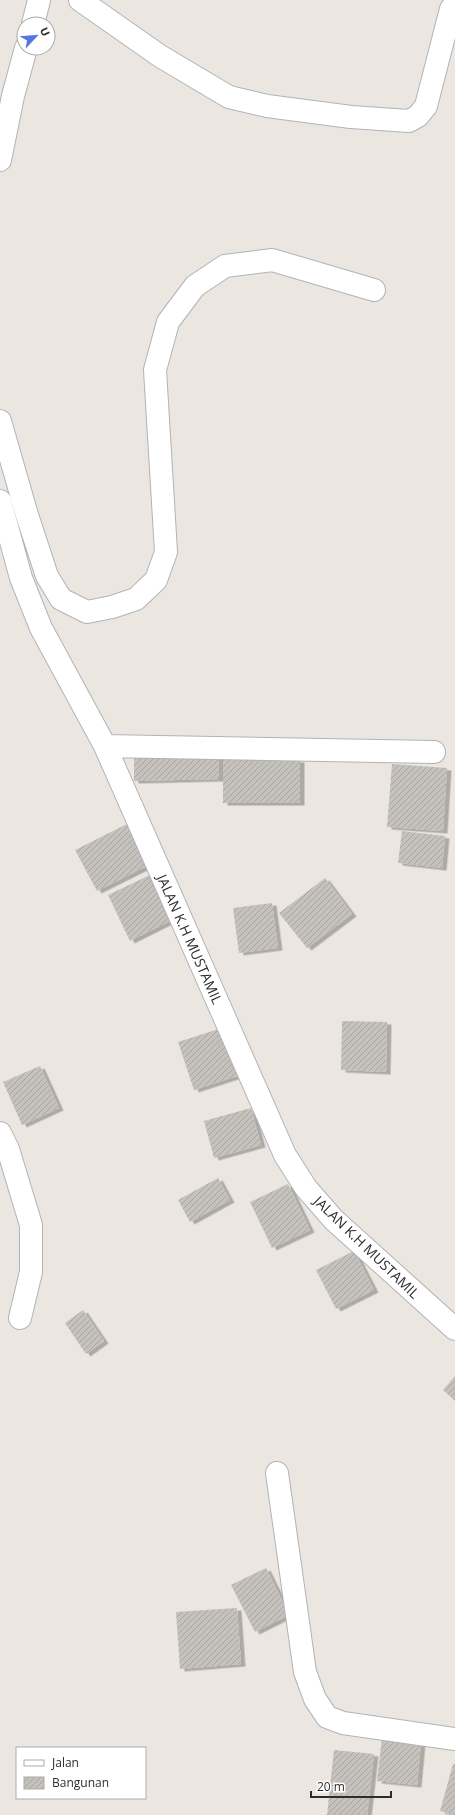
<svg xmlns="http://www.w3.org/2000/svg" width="455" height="1815" font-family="'Open Sans',sans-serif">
  <defs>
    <pattern id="building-hatch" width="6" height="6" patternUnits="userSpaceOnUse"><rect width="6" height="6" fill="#c5c1bc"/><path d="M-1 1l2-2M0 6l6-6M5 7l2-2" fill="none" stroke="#a9a6a2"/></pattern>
    <filter id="shadow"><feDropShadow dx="4.5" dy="2.5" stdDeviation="0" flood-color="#0004"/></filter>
  </defs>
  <rect width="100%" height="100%" fill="#ece6e0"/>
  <path fill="url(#building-hatch)" filter="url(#shadow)" d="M219,753V779L134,781V755Z
    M223,760H300V803H223Z
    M392,764L447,768L443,831L387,827Z
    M135,820L155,862L97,891L75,850Z
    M402,831L445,836L442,868L398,863Z
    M154,873L176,918L130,941L108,895Z
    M325,878L352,914L307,948L279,913Z
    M272,903L278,948L239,953L233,908Z
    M342,1021L387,1022L386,1072L341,1070Z
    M228,1026L243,1074L194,1090L178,1042Z
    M40,1066L59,1108L22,1125L3,1082Z
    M251,1108L261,1145L214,1158L204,1121Z
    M218,1178L230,1200L190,1222L178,1200Z
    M288,1184L310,1230L272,1248L250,1202Z
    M354,1251L374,1290L336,1309L316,1270Z
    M83,1310L104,1341L86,1354L65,1323Z
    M455,1376V1401L443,1390Z
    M266,1568L289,1615L255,1632L231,1585Z
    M237,1608L241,1664L180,1669L176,1612Z
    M382,1738L421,1742L417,1785L377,1781Z
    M334,1750L374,1754L367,1815H327Z
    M453,1764H455V1815L440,1811Z"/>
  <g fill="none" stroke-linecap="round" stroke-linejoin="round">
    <defs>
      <path id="street" d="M80,0L160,56L229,97L267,106L351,117L409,121L418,116L426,106L451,9L455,4
        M33,24L39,0
        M0,160L13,96L26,48
        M0,421L27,515L47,576L61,599L87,612L112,607L136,599L156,580L166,552L155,370L168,322L195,286L225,266L272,260L374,290
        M0,501L21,578L41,628L105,746L285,1155L306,1188L334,1220L455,1329
        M105,746L434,752
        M0,1133L8,1149L31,1225V1272L20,1318
        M277,1473L305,1672L315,1699L327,1717L343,1723L455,1739"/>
    </defs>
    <use href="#street" stroke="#b1b3bb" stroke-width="24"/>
    <use href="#street" stroke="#fff" stroke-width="22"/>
  </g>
  <g text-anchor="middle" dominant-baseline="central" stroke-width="3" stroke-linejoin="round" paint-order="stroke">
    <g font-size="14" fill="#2c2c2c" stroke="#fff">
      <text transform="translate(190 939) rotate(66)">JALAN K.H MUSTAMIL</text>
      <text transform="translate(367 1247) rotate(44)">JALAN K.H MUSTAMIL</text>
    </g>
  </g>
  <rect x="16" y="1747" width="130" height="52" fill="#ffffff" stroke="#ababab"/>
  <rect x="24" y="1760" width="20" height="6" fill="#ffffff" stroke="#ababab"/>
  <text x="52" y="1767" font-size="12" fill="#2c2c2c">Jalan</text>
  <rect x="24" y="1777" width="20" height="12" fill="url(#building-hatch)" stroke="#ababab"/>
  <text x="52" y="1787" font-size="12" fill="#2c2c2c">Bangunan</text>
  <g transform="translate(36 36) rotate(64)"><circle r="19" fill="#ffffff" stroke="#ababab"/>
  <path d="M0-3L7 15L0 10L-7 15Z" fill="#5577e5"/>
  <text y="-6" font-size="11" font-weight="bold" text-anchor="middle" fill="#2c2c2c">U</text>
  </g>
  <path d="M311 1791v6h80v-6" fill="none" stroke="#2c2c2c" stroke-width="2"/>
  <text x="317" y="1791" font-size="12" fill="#2c2c2c" stroke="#ffffff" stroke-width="3" paint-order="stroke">20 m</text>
</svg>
